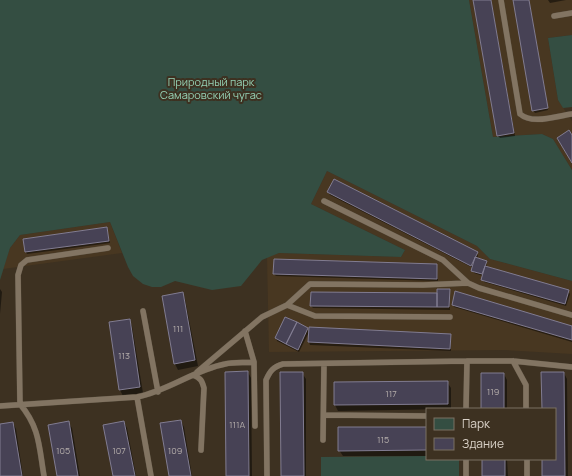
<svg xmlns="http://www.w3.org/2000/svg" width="572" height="476" font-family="Manrope,sans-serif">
  <rect width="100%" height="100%" fill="#3d3121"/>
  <path fill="#483721" d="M469,0H572V35L548,38L558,100L572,121V170L553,139L542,134L493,137Z
    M327,171L477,246L490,259L572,281V354L505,350L269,352L267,257L279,253L401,257L405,250L311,204Z
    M110,222L122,253L3,269L10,248L20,235Z"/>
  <path fill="#344e42" d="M0,0H469L493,137L542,134L553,139L572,170V281L490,259L477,246L327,171L311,204L405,250L401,257L279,253L262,260L241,286L212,290L175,281L161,287H152L143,284L133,276L128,267L110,222L20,235L10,248L0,280Z
    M572,35V107L563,108L558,100L548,38Z
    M427,456V459H459V476H321V457Z"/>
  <path fill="#0007" d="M474,0H491L515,136L500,138L498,136Z
    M514,0H529L548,110L535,113L533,110Z
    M548,0H566L550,3Z
    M328,192L477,253L478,256L477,259L486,262L487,267L568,291L570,294L566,306L484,282L483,276L474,273L473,268L330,195Z
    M107,228L110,243L27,254L26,252Z
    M437,265L438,281L276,276L274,274Z
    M0,289L2,292L0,314Z
    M449,290L450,310L313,308L311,306L438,294Z
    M182,293L185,299L198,366L178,370L175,364L163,297Z
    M453,304L572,327V342L454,307Z
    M286,318L308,329L309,332L299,352L277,341L276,338Z
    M129,320L132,326L143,393L123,396L120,390L110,323Z
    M450,335L451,351L310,345L309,342Z
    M248,372L251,378L252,476H227Z
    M302,373L306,379V476H282Z
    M564,373L567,379L568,476H543V459H555V409H543Z
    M504,374L507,380V409H482Z
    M447,382L451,388V409L338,411L335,405Z
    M181,421L184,427L192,476H170Z
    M68,422L72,428L80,476H58Z
    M124,422L127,428L136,476H114Z
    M13,423L16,429L23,476H1L0,425Z
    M427,428V456H343L339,450Z
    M483,459H507L508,476H483Z"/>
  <path fill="#474255" stroke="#817c91" d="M473,0H491L514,133L497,136Z
    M513,0H529L548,108L532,111Z
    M569,130L572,135V163L557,138Z
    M334,179L478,252L471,266L327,192Z
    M107,227L109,241L25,252L23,239Z
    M475,257L487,261L482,274L471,271Z
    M274,259L437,264V279L273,274Z
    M485,266L569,290L565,304L481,280Z
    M437,289H450L449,307H437Z
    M455,291L572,326V340L452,305Z
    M183,292L195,360L174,364L162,296Z
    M311,292L437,293V307L310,306Z
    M285,317L297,322L286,344L275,338Z
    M130,319L140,387L119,390L109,322Z
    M297,322L308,328L298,350L286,344Z
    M309,327L451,334L450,349L308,342Z
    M248,371L249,476H226L225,372Z
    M280,372H303L304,476H281Z
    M541,372H564L565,476H542V459H555V409H542Z
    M481,373H504V409H481Z
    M448,381V404L334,405V382Z
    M181,420L191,476H169L160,423Z
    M69,421L78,476H57L48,425Z
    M124,421L135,476H113L103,425Z
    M13,422L22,476H0V424Z
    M338,427H427V450L338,451Z
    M482,459H505V476H482Z"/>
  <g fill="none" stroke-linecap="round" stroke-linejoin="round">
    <defs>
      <path id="service" d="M501,0L520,114C533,125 556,116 572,114
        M554,16L572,13
        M324,201L443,260L468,283L479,288L572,315
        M287,305L315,316L450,317
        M143,311L158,392
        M245,331L254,362
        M513,361L526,385V409
        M197,372L262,317L287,305L310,284L423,285L468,283
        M193,375C201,378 202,381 204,388L201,450
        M137,397L151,476
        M0,406L137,397C168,391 194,370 225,364C234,362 244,363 254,362L255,426
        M466,409L467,361
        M324,415L427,416
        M323,440L324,364
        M466,459V476
        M527,459V476
        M44,476C39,447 40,428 20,404L18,275L21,265L27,260L108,248
        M267,476L266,380C270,371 273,367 283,364L467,361H513L572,367"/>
    </defs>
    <use href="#service" stroke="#574d3e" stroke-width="6"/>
    <use href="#service" stroke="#827462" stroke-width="5.5"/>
  </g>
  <g text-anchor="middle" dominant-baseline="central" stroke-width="4" stroke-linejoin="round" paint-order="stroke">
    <g font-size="9" fill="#b4adaa">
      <text x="178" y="328">111</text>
      <text x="124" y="355">113</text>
      <text x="493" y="391">119</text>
      <text x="391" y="393">117</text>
      <text x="237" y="424">111А</text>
      <text x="383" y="439">115</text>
      <text x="63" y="450">105</text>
      <text x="119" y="450">107</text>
      <text x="175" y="450">109</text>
    </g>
    <g font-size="11" fill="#95d2b5" stroke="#3d3121">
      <text x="211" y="81">Природный парк<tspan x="211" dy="13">Самаровский чугас</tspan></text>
    </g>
  </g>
  <rect x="426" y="408" width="130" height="52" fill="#3d3121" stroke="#7b7163"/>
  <rect x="434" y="418" width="20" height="12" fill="#344e42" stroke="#7b7163"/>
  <text x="462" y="428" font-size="12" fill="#d9d1c7">Парк</text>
  <rect x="434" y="438" width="20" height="12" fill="#474255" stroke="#7b7163"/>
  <text x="462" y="448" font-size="12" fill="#d9d1c7">Здание</text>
</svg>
